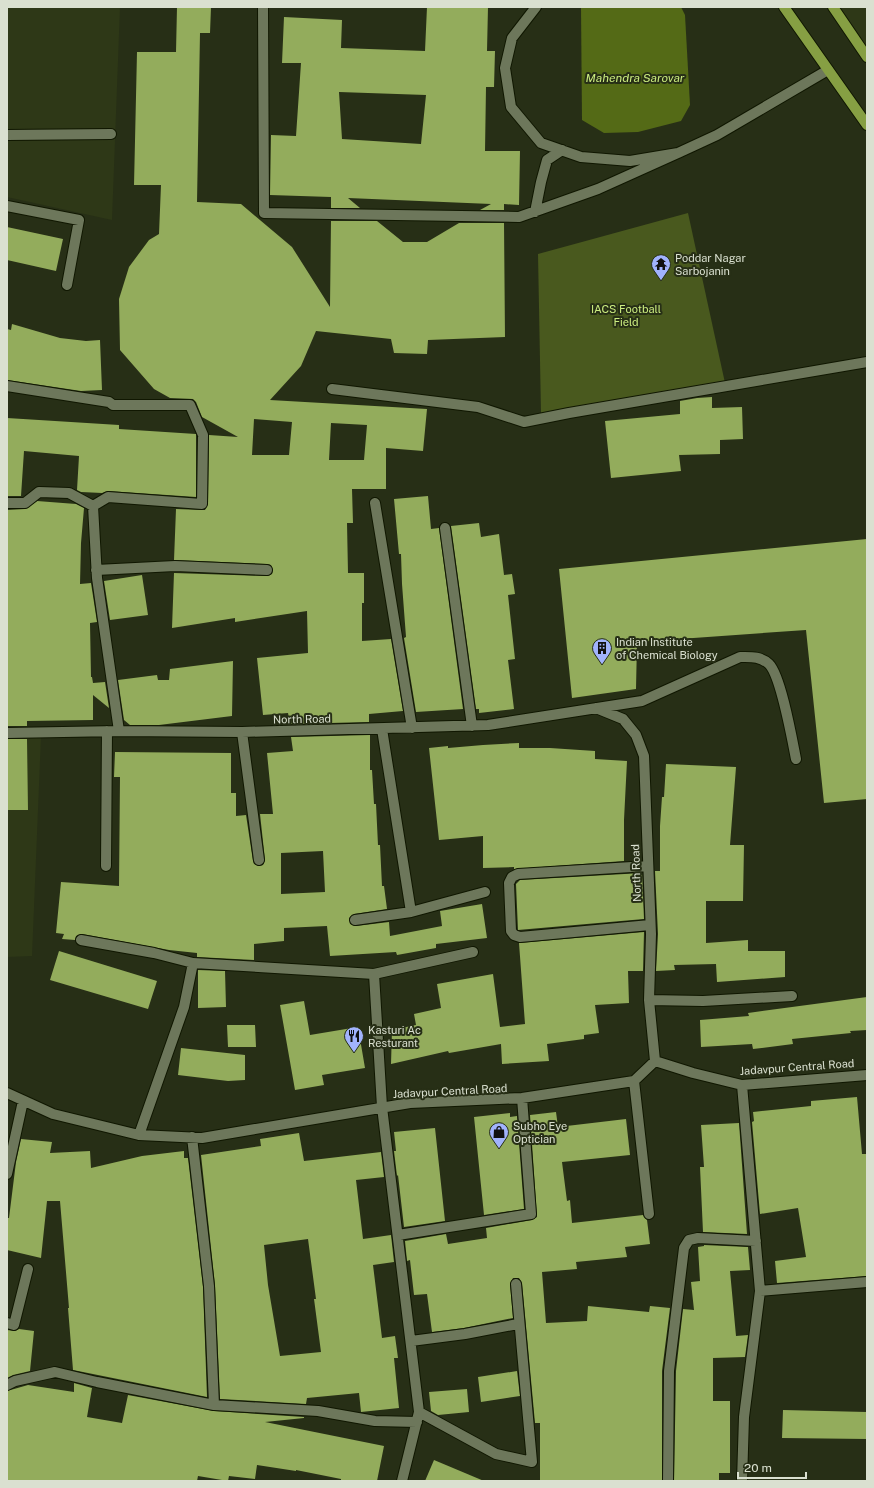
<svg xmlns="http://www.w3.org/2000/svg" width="874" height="1488" font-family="'Public Sans',sans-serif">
  <rect width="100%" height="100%" fill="#272f16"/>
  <path fill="#2e3817" d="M7,7H120L112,220L7,197Z
    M833,7H867V56Z
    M41,737L32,956L7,957V740Z"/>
  <path fill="#49591e" d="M688,213L725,383L541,413L538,254Z"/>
  <path fill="#546a16" d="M581,7H681L685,15L690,105L681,121L638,132L604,133L582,120Z"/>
  <path fill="#93ac5c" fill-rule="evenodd" d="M177,7H211L210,33H200L197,202L241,204L292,247L330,307L331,221H377L403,242H427L459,223H504L505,337L428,340L427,354L394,353L391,339L316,331L301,366L270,400L427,409L423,451L386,448V489H352L353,523H347L348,573H364V603H362V641L391,639L403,711L369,714V722L290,724L288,713L263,715L257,658L308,653L307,611L235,622V618L172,628L174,573L267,576L272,574L273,570L271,565L267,564L174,560L176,509L202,510H205L208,504L209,435L238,437L202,417L196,402L193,399L170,398L154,389L120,350L119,299L129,267L149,240L159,234L161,185H134L137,52H176ZM254,419L292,422L289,455H252ZM331,423L367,425L364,460H329Z
    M427,7H488L487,51H495L494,87H486L485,151H520L519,205L504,204V210H480L491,204L348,198L360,208H331V197L270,195L271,135L296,136L301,63H282L284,17L342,20L341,48L425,51ZM339,92L426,95L421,144L342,139Z
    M7,227L63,239L56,271L7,260Z
    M12,324L60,338L86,341L100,340L102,390L81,391L7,380V329L11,330Z
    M712,397V408L742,407L743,439L720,440V454L679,455L681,471L611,478L605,421L680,414V401L697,398Z
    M7,418L119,425V429L196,434V497L108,491L102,493L81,492L77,490L79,456L24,451L21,496H7Z
    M428,496L431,529L439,528L463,709L416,712L404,638L406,637L402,584L401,554H399L394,499Z
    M37,501L76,504L84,508L81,543L80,584L91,583L97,622L90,623L91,677H92L93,683L105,682L109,708L93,695V720L27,721V726H7V510L25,509Z
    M479,523L481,537L499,534L504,575L512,574L515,594L508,595L515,659L508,660L514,709L479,713V709H476L451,526Z
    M867,539V799L824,803L806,630L637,642L636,689L572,698L559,569Z
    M142,575L148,615L110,620L104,581Z
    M233,661L232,716L159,725H130L124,720L118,680L157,675L158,680H169L170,669Z
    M370,735V770H372L374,804H376L378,845H380L382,886H384L387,909L354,914L349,918L350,924L356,926L389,922L390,936L442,926L440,911L482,904L487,938L436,944V948L397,955L396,952L330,956L327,926L284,928V941L254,944V960L197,957V953L169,950L82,934L76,936L75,940L62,939L64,934L56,933L61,882L119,886L120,777H114L115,752L231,753V793H236V816L246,815L253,861L254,864L259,866L263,865L265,860L260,814H273L267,753L293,751L291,737ZM323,851L325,892L281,894V853Z
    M7,739H27L28,810H7Z
    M519,743V748H550L595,751V759L627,761L624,820V861L514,869V867L483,868V836L439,840L429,748L448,746V748L483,745Z
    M666,764L736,767L730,845H744L743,901H706V943L748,940V951H785V977L717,982L716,964L674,965L675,970L656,971L658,934L655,871H660V826L662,797H664Z
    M642,873L644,919L518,930L516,884L520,880Z
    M644,932L643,971H628L629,1003L595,1005L599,1033L584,1035V1039L547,1044L549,1061L502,1064L501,1044L449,1053L448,1051L391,1064L392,1030L416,1025L414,1014L441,1008L437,984L493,974L500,1027L525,1024L519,943Z
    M59,951L157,981L148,1009L50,980Z
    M198,970L225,971L226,1007L198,1008Z
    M867,997V1030L850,1031L851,1033L792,1039L793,1044L753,1049L752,1044L701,1047L700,1020L749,1016L748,1013Z
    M304,1001L310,1035L358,1027L365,1068L322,1075L324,1085L295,1090L280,1005Z
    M227,1025H255L256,1047H228Z
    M181,1048L245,1055V1080L228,1081L178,1075Z
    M857,1097L862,1154H867V1276L777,1283L775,1261L806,1257L798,1208L760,1214L752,1122L754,1121L753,1112L811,1106V1101Z
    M556,1112L558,1127L626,1119L630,1155L562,1162L567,1201L570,1200L572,1223L643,1215L647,1220L650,1244L625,1247L627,1257L576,1262L577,1269L542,1272L546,1323L587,1321L588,1306L649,1312L650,1306L670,1308L662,1371V1481H540V1423H535L522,1283L519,1278H513L510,1284L513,1318L464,1328L432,1332L427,1294L414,1295L410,1260L407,1261L405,1241L446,1234L448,1244L487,1238L486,1228L532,1220L537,1217L530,1115Z
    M510,1113V1117L517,1116L524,1209L484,1215L474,1117Z
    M739,1123L747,1234L703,1232L700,1167H704L701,1125Z
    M435,1128L445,1221L404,1227L398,1175L397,1176L394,1151H396L394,1132Z
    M299,1133L304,1161L381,1152L384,1177L356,1180L363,1239L391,1235L394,1262L373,1265L382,1338L395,1336L398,1358H394L399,1408L361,1412L359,1393L307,1398L306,1404L220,1399L215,1285L201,1155L261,1146L260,1139ZM308,1239L316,1299H314L321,1352L280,1356L268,1285L264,1245Z
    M21,1139L52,1142L50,1153L90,1151L91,1168L142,1156L184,1151V1158H188L203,1287L207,1397L73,1370L68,1308H69L60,1201H47L41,1258L7,1250V1218H9L16,1162Z
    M704,1245L748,1247L750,1270L730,1271L736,1336L748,1335L745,1357L713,1358V1401H730V1473H719V1481H674L676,1371L683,1309L694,1310L691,1282L700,1281L698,1247L704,1246Z
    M19,1329L34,1331L30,1371L13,1375L7,1378V1330L15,1331Z
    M517,1371L520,1396L481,1402L478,1377Z
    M74,1383L92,1388L87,1417L122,1423L128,1395L214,1411L304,1417V1418L265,1422L384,1446L377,1481H341V1479L296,1470V1471L257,1465L255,1479L229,1476L228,1481L198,1476L197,1481H7V1391L28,1385L74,1392Z
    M467,1389L469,1412L438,1415L431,1411L429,1392Z
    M783,1410L867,1412V1439L782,1438Z
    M434,1460L484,1481H425Z"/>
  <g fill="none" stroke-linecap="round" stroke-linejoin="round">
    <defs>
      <path id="minor" d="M263,7L264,213L519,217L598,189L678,153
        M536,7L512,38L505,68L511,107L541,143L581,157L630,161L678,153L717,135L828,70
        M7,135L111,134
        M7,206L79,220L67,285
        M535,212L541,182L547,160L562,150
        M7,386L109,402L113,405H190L203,435L202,504L108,497L93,506L97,578L119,731
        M332,389L478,407L524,422L569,413L867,362
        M7,503H25L39,492L69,493L93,506
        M375,503L412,728
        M445,528L472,726
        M96,570L175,566L267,570
        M596,708L623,719L636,735L644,756L651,934L649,1000L655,1061
        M382,729L411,912
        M242,732L259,860
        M7,733L119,731L242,732L488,725L642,701L740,657C751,657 760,656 769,664C781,676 792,739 796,759
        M106,866L107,731
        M648,866L518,874L512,877L509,883L511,931L514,935L520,937L650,925
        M355,920L411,912L485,892
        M81,940L154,953L193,963
        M374,974L473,952
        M649,1000L703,1001L792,996
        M634,1081L649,1214
        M742,1085L760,1291
        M7,1093L53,1114L139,1135L202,1138L410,1103L522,1098L634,1081L655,1061L693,1073L742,1085L867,1075
        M139,1135L184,1007L193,963L374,974L382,1107L419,1412L402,1481
        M192,1137L209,1286L214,1405
        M7,1174L23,1101
        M398,1235L531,1214L522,1098
        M7,1323L14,1325L28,1269
        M411,1341L465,1334L518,1324
        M7,1385L15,1381L55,1372L97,1382L214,1405L318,1411L375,1421L417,1422
        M419,1412L496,1454L532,1462L516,1284
        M668,1481L669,1371L684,1248L689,1240L698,1238L756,1241
        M742,1481L744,1417L760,1291L867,1282"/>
      <path id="major" d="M784,7L867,125
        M833,7L867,57"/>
    </defs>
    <use href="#minor" stroke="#101701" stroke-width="12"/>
    <use href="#major" stroke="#101701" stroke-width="12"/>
    <use href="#minor" stroke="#6d775b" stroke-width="10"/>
    <use href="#major" stroke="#869f43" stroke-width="10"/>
  </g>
  <defs>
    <symbol id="temple-pin" viewBox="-11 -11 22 30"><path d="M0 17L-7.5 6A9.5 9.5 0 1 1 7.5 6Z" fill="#a1b3fd" stroke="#272f16"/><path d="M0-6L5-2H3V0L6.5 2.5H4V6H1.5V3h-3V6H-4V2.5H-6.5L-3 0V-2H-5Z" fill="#111"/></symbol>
    <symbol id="building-pin" viewBox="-11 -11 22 30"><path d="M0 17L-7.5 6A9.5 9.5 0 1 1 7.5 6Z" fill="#a1b3fd" stroke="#272f16"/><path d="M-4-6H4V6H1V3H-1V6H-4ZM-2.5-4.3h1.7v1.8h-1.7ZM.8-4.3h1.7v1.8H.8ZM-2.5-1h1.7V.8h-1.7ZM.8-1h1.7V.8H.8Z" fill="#111"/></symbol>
    <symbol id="restaurant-pin" viewBox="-11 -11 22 30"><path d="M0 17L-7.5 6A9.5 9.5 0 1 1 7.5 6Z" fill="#a1b3fd" stroke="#272f16"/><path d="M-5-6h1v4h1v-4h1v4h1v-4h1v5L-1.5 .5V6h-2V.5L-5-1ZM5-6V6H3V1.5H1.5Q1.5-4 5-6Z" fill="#111"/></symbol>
    <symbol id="shop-pin" viewBox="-11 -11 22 30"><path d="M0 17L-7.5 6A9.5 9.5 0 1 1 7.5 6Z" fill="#a1b3fd" stroke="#272f16"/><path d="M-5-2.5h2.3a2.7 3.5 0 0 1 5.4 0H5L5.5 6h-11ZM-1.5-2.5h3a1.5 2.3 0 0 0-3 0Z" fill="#111"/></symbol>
  </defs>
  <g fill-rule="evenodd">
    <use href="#temple-pin" x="650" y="253" width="22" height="30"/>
    <use href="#building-pin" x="591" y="637" width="22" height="30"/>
    <use href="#restaurant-pin" x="343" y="1025" width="22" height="30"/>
    <use href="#shop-pin" x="488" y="1121" width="22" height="30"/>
  </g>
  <g text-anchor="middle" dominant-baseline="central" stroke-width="4" stroke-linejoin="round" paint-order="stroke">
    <g font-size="11" fill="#dae0d0" stroke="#272f16" text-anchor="start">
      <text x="675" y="258">Poddar Nagar<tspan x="675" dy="13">Sarbojanin</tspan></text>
      <text x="616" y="642">Indian Institute<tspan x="616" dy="13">of Chemical Biology</tspan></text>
      <text x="368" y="1030">Kasturi Ac<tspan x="368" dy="13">Resturant</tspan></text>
      <text x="513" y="1126">Subho Eye<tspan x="513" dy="13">Optician</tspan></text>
    </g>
    <g font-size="11" fill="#cced81" stroke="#272f16">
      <text x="626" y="309">IACS Football<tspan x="626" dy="13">Field</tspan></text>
    </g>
    <g font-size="11" fill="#dae0d0" stroke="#272f16">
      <text transform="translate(302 719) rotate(-1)">North Road</text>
      <text transform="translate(636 873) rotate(-92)">North Road</text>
      <text transform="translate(797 1067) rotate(-4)">Jadavpur Central Road</text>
      <text transform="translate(450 1091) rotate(-3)">Jadavpur Central Road</text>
    </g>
    <g font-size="12" font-style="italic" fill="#caeb7f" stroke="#272f16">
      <text x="635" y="78">Mahendra Sarovar</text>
    </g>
  </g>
  <rect width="874" height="1488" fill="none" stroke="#dae0d0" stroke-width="16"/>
  <path d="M738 1472v6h68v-6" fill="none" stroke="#dae0d0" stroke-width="2"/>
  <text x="744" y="1472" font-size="12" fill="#dae0d0" stroke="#272f16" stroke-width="3" paint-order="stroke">20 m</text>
</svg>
